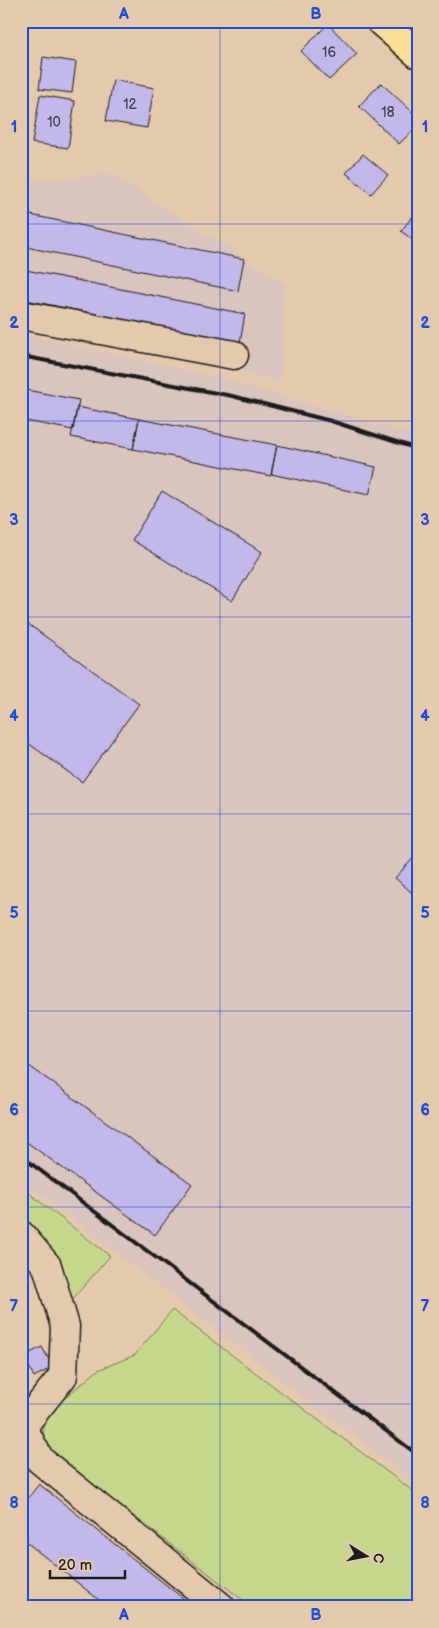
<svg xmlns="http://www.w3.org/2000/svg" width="439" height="1628" font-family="'Balsamiq Sans',sans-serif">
  <rect width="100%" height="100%" fill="#e5c9ac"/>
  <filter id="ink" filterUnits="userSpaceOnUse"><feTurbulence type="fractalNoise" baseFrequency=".02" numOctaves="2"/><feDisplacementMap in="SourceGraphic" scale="10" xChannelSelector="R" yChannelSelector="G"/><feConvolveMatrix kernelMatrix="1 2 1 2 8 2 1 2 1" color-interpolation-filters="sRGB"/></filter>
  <g filter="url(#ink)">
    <path fill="#dac4be" d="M112,174L285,284L280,381L218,367L21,331V182Z
      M21,334L210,375L418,436V1485L21,1180Z"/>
    <path fill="#c5d78c" stroke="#707a54" d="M21,1187L110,1256L64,1309L21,1225Z
      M172,1310L418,1495V1607H252L45,1448L42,1417L98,1370L135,1355Z"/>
    <path fill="#c2b8e9" stroke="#1c1c1c" d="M328,24L357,54L329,80L301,51Z
      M43,57L76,62L72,93L39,89Z
      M113,80L154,88L147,128L106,121Z
      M381,83L418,117V125L399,144L359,106Z
      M40,95L75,101L68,148L32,143Z
      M363,154L388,175L371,194L346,173Z
      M21,213L244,259L238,291L21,246Z
      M412,217L418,222V244L401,231Z
      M21,269L245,314L240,343L21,299Z
      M21,389L79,400L73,430L21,420Z
      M77,407L139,419L133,449L71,437Z
      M139,419L277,445L271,476L133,449Z
      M277,445L376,467L369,495L271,474Z
      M162,491L262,552L232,601L132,540Z
      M21,619L139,704L82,782L21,738Z
      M418,853V898L395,878Z
      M21,1060L192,1184L155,1235L21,1138Z
      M42,1347L53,1367L34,1377L24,1356Z
      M39,1484L194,1607H108L21,1538V1507Z"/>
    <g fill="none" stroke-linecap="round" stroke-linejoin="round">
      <defs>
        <path id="minor" d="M21,315L234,355
          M21,1235L47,1266L65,1326L63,1376L22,1427
          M22,1427L40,1460L221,1607"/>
        <path id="major" d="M380,21L418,54"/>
      </defs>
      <use href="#minor" stroke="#1c1c1c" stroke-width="31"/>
      <use href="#major" stroke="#1c1c1c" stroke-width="31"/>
      <use href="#minor" stroke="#e5c9ac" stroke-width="28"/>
      <use href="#major" stroke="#fcde96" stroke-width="28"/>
      <path stroke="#1c1c1c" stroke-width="4" d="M21,356L232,396L331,421L418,449
        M21,1156L418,1455"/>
    </g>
  </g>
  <path fill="none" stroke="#1d4ed8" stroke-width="1" stroke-opacity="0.55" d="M220,21V1607M21,224H418M21,421H418M21,617H418M21,814H418M21,1011H418M21,1207H418M21,1404H418"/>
  <g text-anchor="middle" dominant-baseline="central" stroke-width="4.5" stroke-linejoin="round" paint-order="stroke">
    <g font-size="14" fill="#46434f">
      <text x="329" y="52">16</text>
      <text x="130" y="104">12</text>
      <text x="388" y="112">18</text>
      <text x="54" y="122">10</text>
    </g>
  </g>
  <rect width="439" height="1628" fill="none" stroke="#e5c9ac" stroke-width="55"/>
  <g transform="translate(366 1556) rotate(100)" stroke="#e5c9ac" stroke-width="4" paint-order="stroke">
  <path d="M0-4L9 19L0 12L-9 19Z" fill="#1c1c1c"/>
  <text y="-8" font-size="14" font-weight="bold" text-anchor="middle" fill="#1c1c1c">С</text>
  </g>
  <path d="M50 1570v8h75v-8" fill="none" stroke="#1c1c1c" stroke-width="2.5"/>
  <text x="58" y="1570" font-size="15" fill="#1c1c1c" stroke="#e5c9ac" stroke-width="4" paint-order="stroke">20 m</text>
  <rect x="28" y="28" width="384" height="1572" fill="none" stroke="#1d4ed8" stroke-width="2"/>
  <g font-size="16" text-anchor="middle" font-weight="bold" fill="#1d4ed8">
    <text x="124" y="19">A</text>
    <text x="316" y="19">B</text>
    <text x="14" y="132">1</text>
    <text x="425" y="132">1</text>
    <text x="14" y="328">2</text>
    <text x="425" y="328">2</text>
    <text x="14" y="525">3</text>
    <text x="425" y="525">3</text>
    <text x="14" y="721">4</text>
    <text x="425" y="721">4</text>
    <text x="14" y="918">5</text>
    <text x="425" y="918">5</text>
    <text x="14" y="1115">6</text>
    <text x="425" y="1115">6</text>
    <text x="14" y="1311">7</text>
    <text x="425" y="1311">7</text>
    <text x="14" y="1508">8</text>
    <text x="425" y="1508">8</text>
    <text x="124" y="1620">A</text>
    <text x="316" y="1620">B</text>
  </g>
</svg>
